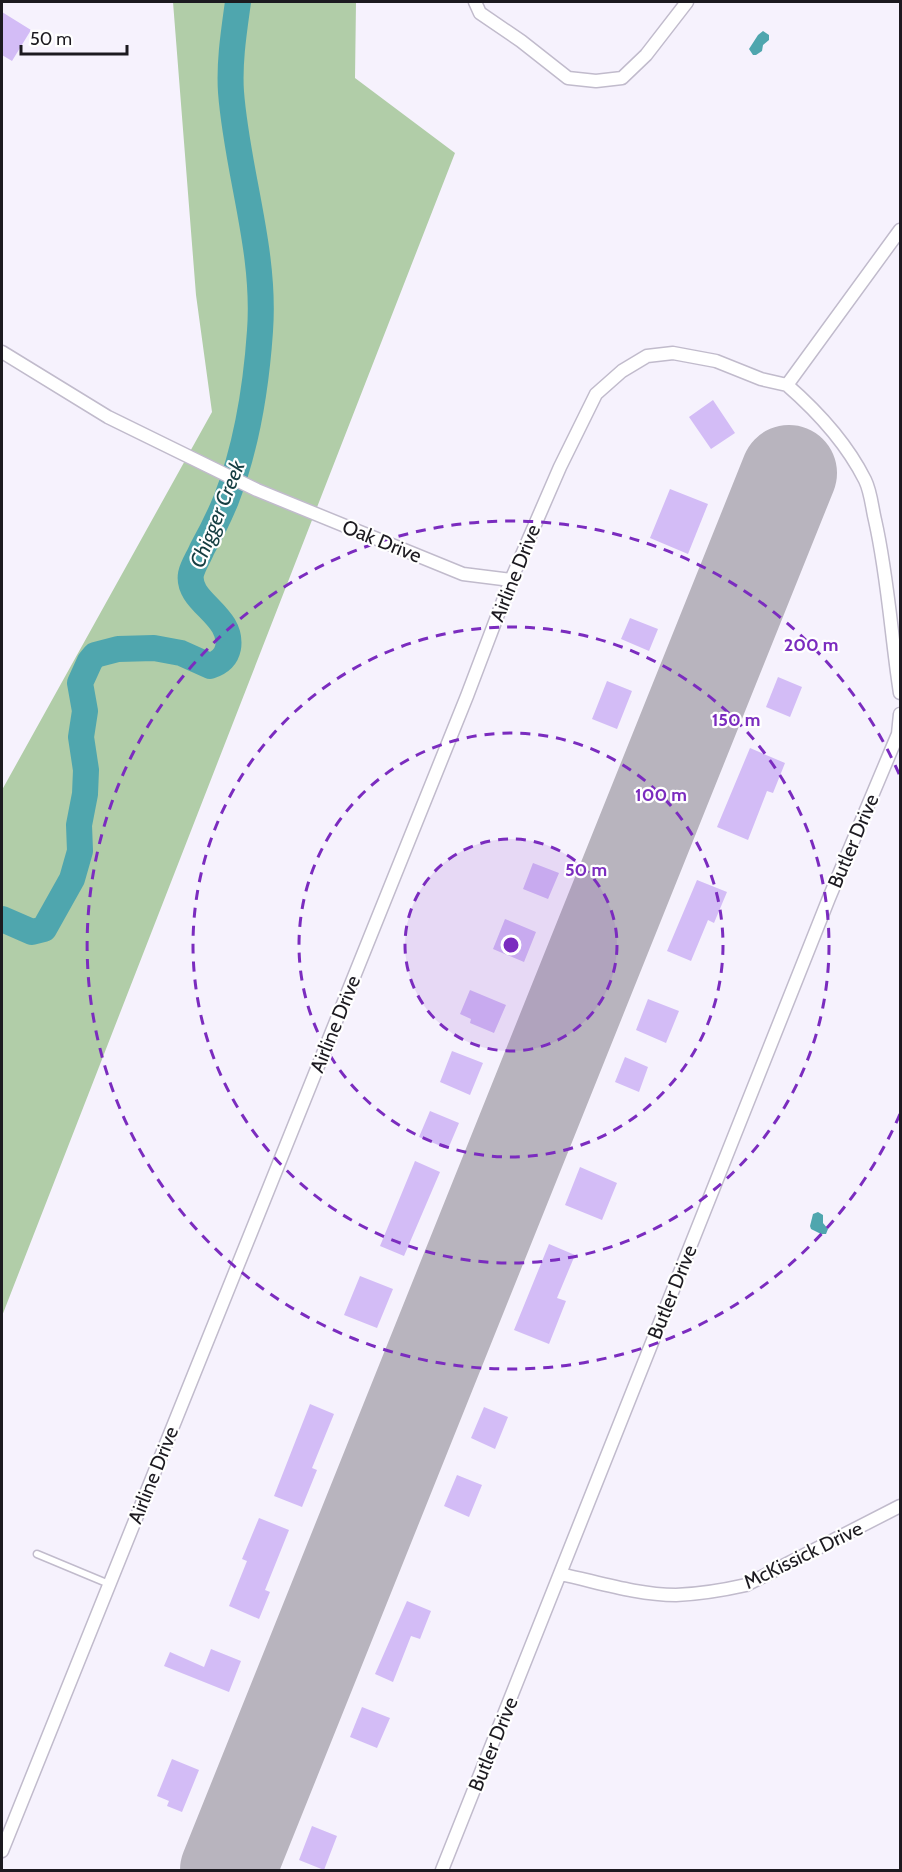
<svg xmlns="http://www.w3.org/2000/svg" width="902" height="1872" font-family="Cabin,sans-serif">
  <rect width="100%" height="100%" fill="#f6f2fd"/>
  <path fill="#b1cda8" d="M173,2H356L355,78L455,153L2,1316V790L212,412L196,295Z"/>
  <path fill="#4fa6ae" d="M763,31L769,35V40L763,45L762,51L756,55H753L749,49L758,35Z
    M818,1212L823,1215V1223L828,1229L826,1234H821L811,1229L810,1226L813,1214Z"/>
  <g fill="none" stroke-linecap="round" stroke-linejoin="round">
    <path stroke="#4fa6ae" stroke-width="26" d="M2,919L32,932L44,929L72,879L80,851L79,825L85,794L86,770L81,737L85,711L80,683L90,661L95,655L118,649L154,648L181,653L210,666C219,663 226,658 228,648C234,615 186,602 191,574C193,565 199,557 202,549C211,533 219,517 226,500C247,446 256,389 260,331C266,250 237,172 231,92C229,62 234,31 238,2"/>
    <path stroke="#b8b4be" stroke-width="96" d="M228,1870L789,473"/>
  </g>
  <path fill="#d3bcf6" d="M2,12L31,30L12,61L2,55Z
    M713,400L735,433L711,449L689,417Z
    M670,489L708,504L688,554L650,538Z
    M630,618L658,629L649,651L621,639Z
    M778,677L802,687L790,717L766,707Z
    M607,681L632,691L617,729L592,719Z
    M750,748L785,763L773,793L767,791L748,840L717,827Z
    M533,863L559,873L548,899L523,889Z
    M697,880L727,892L714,923L708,920L691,961L667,951Z
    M505,919L536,932L524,962L493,949Z
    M470,990L506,1005L494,1033L470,1023L471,1019L460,1014Z
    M648,999L679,1011L666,1043L636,1030Z
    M452,1051L483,1063L470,1095L440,1082Z
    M625,1057L648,1067L639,1092L615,1082Z
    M430,1111L459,1123L448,1149L419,1137Z
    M415,1161L440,1172L404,1256L380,1246Z
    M580,1167L617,1183L602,1220L565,1205Z
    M549,1244L575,1255L557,1298L566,1301L549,1344L514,1330Z
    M360,1276L393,1289L377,1328L344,1315Z
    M310,1404L334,1414L312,1468L317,1470L302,1507L274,1496Z
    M484,1407L508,1417L495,1449L471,1438Z
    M457,1475L482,1485L469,1517L444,1506Z
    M259,1518L289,1530L265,1590L270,1592L259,1619L229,1606L247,1561L242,1559Z
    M407,1601L431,1611L420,1639L411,1636L393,1682L375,1674Z
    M211,1649L241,1661L229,1692L164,1666L170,1652L204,1667Z
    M362,1707L390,1718L377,1748L350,1737Z
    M172,1759L199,1770L182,1812L167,1806L169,1801L157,1796Z
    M312,1826L337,1836L324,1870L299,1860Z"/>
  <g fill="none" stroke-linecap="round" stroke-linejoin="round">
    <defs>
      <path id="lane" d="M37,1554L109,1584"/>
      <path id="street" d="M475,2L480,13L521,41L568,78L596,81L622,78L646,55L687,2
        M2,352L108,417L257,490L463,574L511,580
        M787,385C818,412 847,444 865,480C871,492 872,508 875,520C888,577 891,635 900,693
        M787,385L900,230
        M560,1574C598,1582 637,1595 676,1595C699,1594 724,1590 746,1585L900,1506
        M2,1851L467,696L511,580L560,467L596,394L622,371L647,356L673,353L716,361L761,379L787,385
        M442,1870L829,898L898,734L900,714"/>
    </defs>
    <use href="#lane" stroke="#c1bbcc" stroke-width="9"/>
    <use href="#street" stroke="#c1bbcc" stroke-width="15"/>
    <use href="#lane" stroke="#fff" stroke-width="6"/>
    <use href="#street" stroke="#fff" stroke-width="12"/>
  </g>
  <circle cx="511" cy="945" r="106" fill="#7b2cbf" fill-opacity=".12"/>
  <g fill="none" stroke="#7b2cbf" stroke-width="3" stroke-dasharray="10 8">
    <circle cx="511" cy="945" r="106"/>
    <circle cx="511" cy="945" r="212"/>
    <circle cx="511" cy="945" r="318"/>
    <path d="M900 1114A424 424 0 1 1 900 776"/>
  </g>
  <g text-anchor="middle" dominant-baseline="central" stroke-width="4.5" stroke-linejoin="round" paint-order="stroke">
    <g font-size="20" fill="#1c1a20" stroke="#fff">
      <text transform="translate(382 541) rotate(22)">Oak Drive</text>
      <text transform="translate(515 573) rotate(-68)">Airline Drive</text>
      <text transform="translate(853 841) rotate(-67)">Butler Drive</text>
      <text transform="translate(335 1024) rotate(-68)">Airline Drive</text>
      <text transform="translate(672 1292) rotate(-68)">Butler Drive</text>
      <text transform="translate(153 1475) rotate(-68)">Airline Drive</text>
      <text transform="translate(803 1555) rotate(-26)">McKissick Drive</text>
      <text transform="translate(493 1744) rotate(-68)">Butler Drive</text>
    </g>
    <g font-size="21" font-style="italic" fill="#143d41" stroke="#fff">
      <text transform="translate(217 514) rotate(-68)">Chigger Creek</text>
    </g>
  </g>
  <circle cx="511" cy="945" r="9" fill="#7b2cbf" stroke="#fff" stroke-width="3"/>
  <g font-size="18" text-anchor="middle" font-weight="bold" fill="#7b2cbf" stroke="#fff" stroke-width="4.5" stroke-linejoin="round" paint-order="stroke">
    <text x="811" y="651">200 m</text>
    <text x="736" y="726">150 m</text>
    <text x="661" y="801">100 m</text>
    <text x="586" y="876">50 m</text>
  </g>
  <rect width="902" height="1872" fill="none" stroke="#1c1a20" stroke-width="6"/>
  <path d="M21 45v9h106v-9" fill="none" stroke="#1c1a20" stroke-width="3"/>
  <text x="30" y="45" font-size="18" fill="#1c1a20" stroke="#ffffff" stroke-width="4.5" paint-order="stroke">50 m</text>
</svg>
